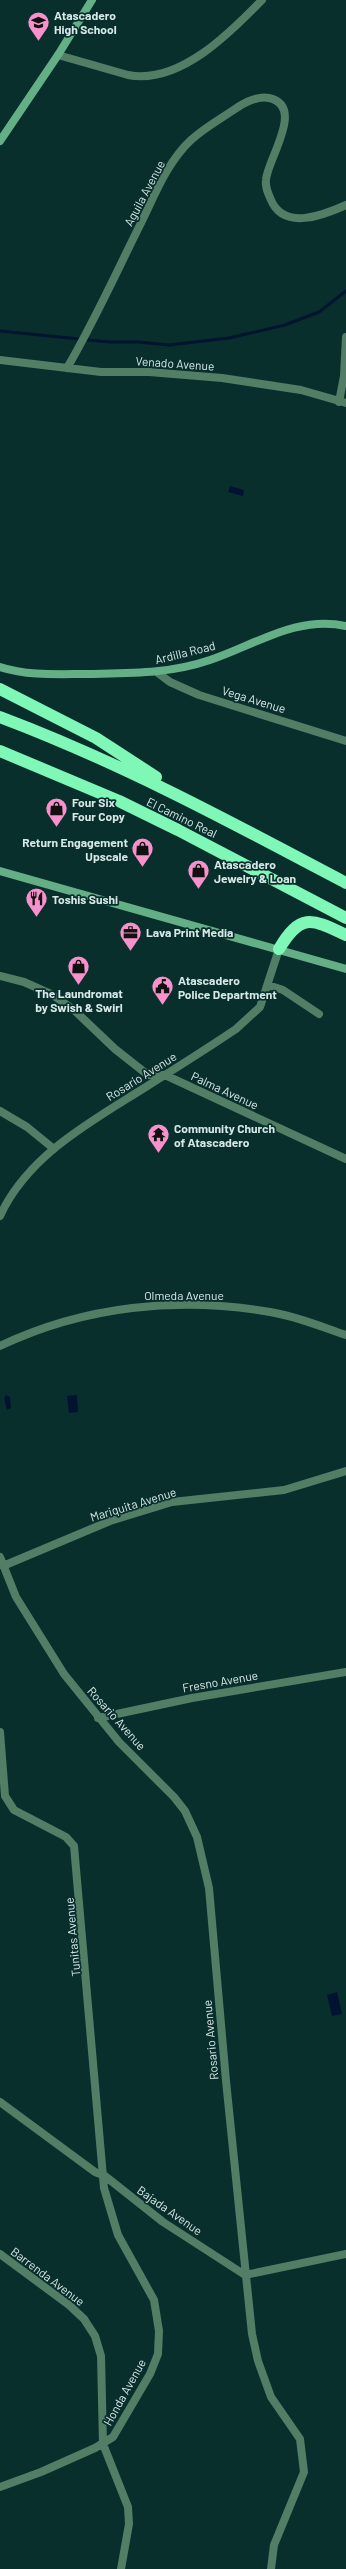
<svg xmlns="http://www.w3.org/2000/svg" width="346" height="2569" font-family="Barlow,sans-serif">
  <rect width="100%" height="100%" fill="#092f2d"/>
  <path fill="#001431" d="M230,486L244,490L243,496L228,492Z
    M6,1395L10,1397L11,1408L7,1410L4,1398Z
    M77,1395L78,1412L69,1413L67,1396Z
    M337,1992L342,2014L332,2016L327,1995Z"/>
  <g fill="none" stroke-linecap="round" stroke-linejoin="round">
    <path stroke="#001431" stroke-width="3" d="M0,331L109,342H138L169,345L229,338L285,325L319,312L346,291"/>
    <path stroke="#517e65" stroke-width="8" d="M58,55L128,75C179,85 230,33 262,0
      M0,360L101,372H149L222,378L301,390L346,403
      M67,368C94,322 116,273 140,225C154,197 167,162 191,140C205,127 222,118 238,107C246,102 259,96 269,98C306,106 267,160 266,180C265,187 268,193 271,200C284,231 324,215 346,205
      M339,402L344,376L346,337
      M158,673L170,682L199,695L346,741
      M0,976L24,982L51,994L73,1009L115,1049L148,1075H165L346,1159
      M268,985L283,990L319,1014
      M0,1111L27,1127L54,1149
      M0,1216C27,1157 88,1123 141,1090C173,1070 205,1050 236,1029L260,1007L279,949
      M0,1346C84,1306 178,1296 270,1312C296,1316 322,1327 346,1335
      M0,1557L16,1597L64,1674L119,1742L174,1797L185,1811L197,1837L209,1888L226,2081L252,2334L258,2361L271,2397L300,2439L304,2472L274,2545L271,2569
      M3,1566L110,1521L172,1502L284,1490L346,1471
      M98,1718L192,1698L346,1672
      M0,1732L5,1796L14,1810L66,1837L74,1846L104,2188L118,2235L154,2300L159,2331L158,2354L150,2374L113,2437L95,2448L41,2472L0,2487
      M0,2102L95,2172L105,2176L163,2222L245,2275L346,2254
      M0,2254L69,2305L84,2319L95,2336L101,2356L103,2444L128,2507L129,2524L121,2569"/>
    <path stroke="#64af86" stroke-width="8" d="M0,141L58,55L92,0
      M0,667C28,676 58,674 87,674C130,673 169,674 210,660C255,645 297,615 346,626
      M0,871L346,969"/>
    <path stroke="#7ef7b7" stroke-width="12" d="M0,689L96,738L156,777
      M0,717C120,762 233,823 346,883
      M0,751L119,801L178,830L346,918
      M279,949C301,912 312,919 346,935"/>
  </g>
  <defs>
    <symbol id="school-pin" viewBox="-11 -11 22 30"><path d="M0 17L-7.5 6A9.5 9.5 0 1 1 7.5 6Z" fill="#f890cb" stroke="#092f2d"/><path d="M0-5L7-2L0 1L-7-2ZM-4 1L0 2.5L4 1V4Q0 6-4 4Z" fill="#111"/></symbol>
    <symbol id="shop-pin" viewBox="-11 -11 22 30"><path d="M0 17L-7.5 6A9.5 9.5 0 1 1 7.5 6Z" fill="#f890cb" stroke="#092f2d"/><path d="M-5-2.5h2.3a2.7 3.5 0 0 1 5.4 0H5L5.5 6h-11ZM-1.5-2.5h3a1.5 2.3 0 0 0-3 0Z" fill="#111"/></symbol>
    <symbol id="restaurant-pin" viewBox="-11 -11 22 30"><path d="M0 17L-7.5 6A9.5 9.5 0 1 1 7.5 6Z" fill="#f890cb" stroke="#092f2d"/><path d="M-5-6h1v4h1v-4h1v4h1v-4h1v5L-1.5 .5V6h-2V.5L-5-1ZM5-6V6H3V1.5H1.5Q1.5-4 5-6Z" fill="#111"/></symbol>
    <symbol id="office-pin" viewBox="-11 -11 22 30"><path d="M0 17L-7.5 6A9.5 9.5 0 1 1 7.5 6Z" fill="#f890cb" stroke="#092f2d"/><path d="M-6-3h4V-5.5h4V-3h4V5H-6ZM-1-4.5V-3h2v-1.5ZM-6 0V1H6V0Z" fill="#111"/></symbol>
    <symbol id="civic-pin" viewBox="-11 -11 22 30"><path d="M0 17L-7.5 6A9.5 9.5 0 1 1 7.5 6Z" fill="#f890cb" stroke="#092f2d"/><path d="M-.6-6.5H3V-4.5H.6V-3L4-1V1h2V6H-6V1h2V-1L-.6-3ZM-1.2 2.5V6h2.4V2.5Z" fill="#111"/></symbol>
    <symbol id="temple-pin" viewBox="-11 -11 22 30"><path d="M0 17L-7.5 6A9.5 9.5 0 1 1 7.5 6Z" fill="#f890cb" stroke="#092f2d"/><path d="M0-6L5-2H3V0L6.5 2.5H4V6H1.5V3h-3V6H-4V2.5H-6.5L-3 0V-2H-5Z" fill="#111"/></symbol>
  </defs>
  <g fill-rule="evenodd">
    <use href="#school-pin" x="26" y="10" width="25" height="34"/>
    <use href="#shop-pin" x="44" y="796" width="25" height="34"/>
    <use href="#shop-pin" x="130" y="836" width="25" height="34"/>
    <use href="#shop-pin" x="186" y="858" width="25" height="34"/>
    <use href="#restaurant-pin" x="24" y="886" width="25" height="34"/>
    <use href="#office-pin" x="118" y="920" width="25" height="34"/>
    <use href="#shop-pin" x="66" y="954" width="25" height="34"/>
    <use href="#civic-pin" x="150" y="974" width="25" height="34"/>
    <use href="#temple-pin" x="146" y="1122" width="25" height="34"/>
  </g>
  <g text-anchor="middle" dominant-baseline="central" stroke-width="3.5" stroke-linejoin="round" paint-order="stroke">
    <g font-size="12" font-weight="bold" fill="#d6e9e7" stroke="#092f2d" text-anchor="start">
      <text x="54" y="15">Atascadero<tspan x="54" dy="14">High School</tspan></text>
      <text x="72" y="802">Four Six<tspan x="72" dy="14">Four Copy</tspan></text>
      <text x="128" y="842" text-anchor="end">Return Engagement<tspan x="128" dy="14">Upscale</tspan></text>
      <text x="214" y="864">Atascadero<tspan x="214" dy="14">Jewelry &amp; Loan</tspan></text>
      <text x="52" y="899">Toshis Sushi</text>
      <text x="146" y="932">Lava Print Media</text>
      <text x="178" y="980">Atascadero<tspan x="178" dy="14">Police Department</tspan></text>
      <text x="79" y="993" text-anchor="middle">The Laundromat<tspan x="79" dy="14">by Swish &amp; Swirl</tspan></text>
      <text x="174" y="1128">Community Church<tspan x="174" dy="14">of Atascadero</tspan></text>
    </g>
    <g font-size="12" fill="#d6e9e7" stroke="#092f2d">
      <text transform="translate(144 193) rotate(-62)">Aguila Avenue</text>
      <text transform="translate(175 363) rotate(4)">Venado Avenue</text>
      <text transform="translate(185 652) rotate(-14)">Ardilla Road</text>
      <text transform="translate(254 699) rotate(17)">Vega Avenue</text>
      <text transform="translate(182 817) rotate(26)">El Camino Real</text>
      <text transform="translate(141 1076) rotate(-32)">Rosario Avenue</text>
      <text transform="translate(225 1090) rotate(25)">Palma Avenue</text>
      <text x="184" y="1295">Olmeda Avenue</text>
      <text transform="translate(133 1504) rotate(-17)">Mariquita Avenue</text>
      <text transform="translate(220 1681) rotate(-10)">Fresno Avenue</text>
      <text transform="translate(117 1718) rotate(48)">Rosario Avenue</text>
      <text transform="translate(72 1937) rotate(-95)">Tunitas Avenue</text>
      <text transform="translate(210 2040) rotate(-95)">Rosario Avenue</text>
      <text transform="translate(170 2210) rotate(35)">Bajada Avenue</text>
      <text transform="translate(48 2276) rotate(37)">Barrenda Avenue</text>
      <text transform="translate(124 2392) rotate(-61)">Honda Avenue</text>
    </g>
  </g>
</svg>
